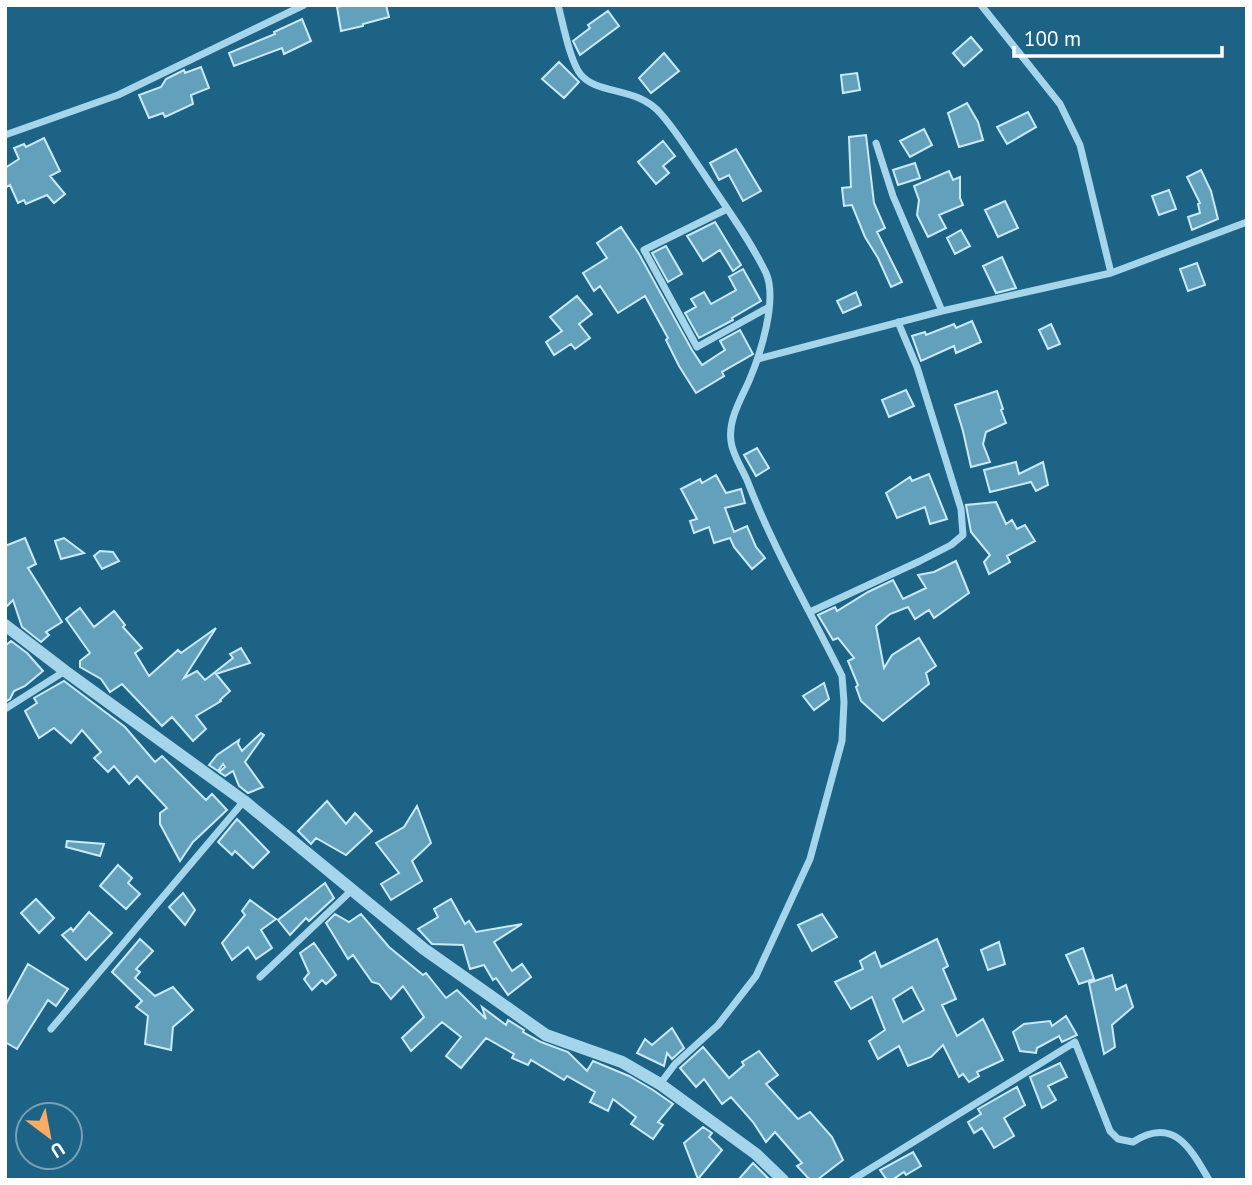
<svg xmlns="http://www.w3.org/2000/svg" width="1252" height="1185" font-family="'PT Sans',sans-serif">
  <rect width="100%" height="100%" fill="#1d6386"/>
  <path fill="#63a0bc" stroke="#c9eaf8" stroke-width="2" fill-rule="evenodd" d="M346,5H386L389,17L363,24V26L341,31L337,7Z
    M608,11L619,26L580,55L573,41L590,28L588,25Z
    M302,19L311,41L284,54L282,48L234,66L229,53L275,34L274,32Z
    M971,37L982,50L964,66L953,53Z
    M664,53L679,71L651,93L639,78Z
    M559,62L579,82L564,98L542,79Z
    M201,67L209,88L191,95L193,104L165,117L163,113L149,118L139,95L161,87L166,79L184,70L185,73Z
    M857,73L860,90L843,93L841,75Z
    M967,103L978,122L983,140L959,147L948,113Z
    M1028,112L1036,127L1007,144L997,127Z
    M924,129L932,145L910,157L900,141Z
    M866,135L874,203L885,228L877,232L902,282L891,287L878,258L865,237L852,205L844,206L842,188L851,187L849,137Z
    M44,138L60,171L50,176L65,194L54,203L47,195L26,204L24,200L18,203L10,185L5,188V168L19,159L14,148L24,144L26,147Z
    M663,141L675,156L663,166L669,173L656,184L638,162Z
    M736,149L761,191L743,201L729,175L719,180L710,163Z
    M915,163L920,178L898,185L893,170Z
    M1201,170L1211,191L1218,219L1192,230L1188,217L1200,213L1198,204L1200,203L1187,177Z
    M949,171L953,180L960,177V198L963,205L939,215L946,228L928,237L917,215L919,200L914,186Z
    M1169,190L1176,209L1159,215L1152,196Z
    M1005,201L1018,228L998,237L985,210Z
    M715,222L741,265L733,271L720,250L703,261L687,236Z
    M621,227L639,254L692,350L702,365L725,350L720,341L740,330L753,354L722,372L724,376L696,393L679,366L666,340L668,338L645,296L618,313L600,286L594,291L583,273L607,258L597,243Z
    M961,230L970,246L955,254L947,238Z
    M666,246L682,274L668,282L652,253Z
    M1002,257L1016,288L996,293L983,266Z
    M1197,263L1205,285L1188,291L1180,269Z
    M743,269L761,301L732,318L733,320L699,338L685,313L696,307L691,299L704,292L711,304L736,290L729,277Z
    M856,292L861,305L843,313L837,301Z
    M577,296L592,314L579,324L590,338L575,349L571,344L554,355L546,342L562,331L550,317Z
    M972,321L981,342L956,353L954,346L921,361L912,336L925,332L926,335L954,324L956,328Z
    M1051,324L1060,344L1048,349L1039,330Z
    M906,390L914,406L889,417L882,400Z
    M997,391L1003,409L1001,410L1006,423L986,432L983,444L990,462L971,467L963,431L955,405Z
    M757,448L769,468L756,476L744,455Z
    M1016,462L1019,474L1043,462L1048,485L1036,491L1031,482L990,492L984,470Z
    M929,474L947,519L930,524L925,507L897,518L886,493L910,477L912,481Z
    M716,475L726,493L741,489L745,503L725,508L734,532L747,526L756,547L765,558L752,569L734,547L730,538L714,543L709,527L694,533L690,521L697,519L681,489L700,479L702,483Z
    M996,502L1006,524L1012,520L1017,529L1025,525L1035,541L1007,556L1010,562L989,574L984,562L990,555L971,532L966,505Z
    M25,538L36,564L28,568L62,622L46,632L49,635L41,642L22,627L13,600L5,608V546Z
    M64,538L84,553L61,559L55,541Z
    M100,551L113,552L119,561L102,569L94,556Z
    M956,561L969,593L934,618L929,610L915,619L908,607L890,614L876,626L884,668L892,655L919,638L936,666L926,673L929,684L883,721L861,701L856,687L858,685L848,661L854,658L838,638L833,640L818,615L835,607L837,611L868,592L893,580L903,599L926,588L918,575L934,572Z
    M80,608L94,627L114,611L125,625L123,627L142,648L135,653L149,676L178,650L181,653L216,628L184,678L197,671L205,680L233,658L230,654L241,648L250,663L216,674L230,691L220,700L221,701L196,716L206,729L193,741L172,717L162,726L122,684L110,692L101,679L80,667V661L90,653L66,619Z
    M11,641L27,653L43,671L25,686L14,691L10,699L5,702V646Z
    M64,681L125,727L155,762L162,756L206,800L212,794L227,810L193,842L180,861L160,824V813L167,808L137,776L129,784L114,766L108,772L94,758L101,752L82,730L71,743L54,728L39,738L25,711L37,703L34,698Z
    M824,683L829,699L814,710L803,696Z
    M261,733L264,735L245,762L263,787L248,793L239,786L233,771L225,776L219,772L225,767L223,764L218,771L209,765L217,755L239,740L238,744L242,751Z
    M327,801L346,824L355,813L372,831L346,855L316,838L311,844L298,831Z
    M417,806L431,843L412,861L422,881L391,900L381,884L399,873L376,843L404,827Z
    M237,819L269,852L253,868L235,851L232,855L218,842Z
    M67,841L104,844L100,856L66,847Z
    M118,865L132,878L128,883L140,894L126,909L100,886Z
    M325,883L334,898L309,921L306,918L290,935L278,920Z
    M183,893L195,910L185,925L169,907Z
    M36,899L54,918L39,933L21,913Z
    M451,899L465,924L469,921L476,932L522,924L494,942L512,971L522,964L531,977L508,995L496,978L493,980L484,965L470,969L463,945L432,944L418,929L438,917L434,909Z
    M250,900L276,919L261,930L272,948L256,959L248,947L232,960L222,943L245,915L242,911Z
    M89,912L112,933L86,960L62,935L71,928L73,931Z
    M335,914L349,922L361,914L389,947L423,975L426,973L446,998L457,990L486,1019L482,1007L506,1025L508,1020L524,1030L523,1032L541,1042L568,1052L587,1071L593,1061L629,1076L653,1090L673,1104L658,1122L663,1125L653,1139L631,1124L636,1117L613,1099L608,1111L590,1102L595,1092L567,1076L564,1080L531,1060L528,1065L512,1058L514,1054L486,1038L461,1068L446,1056L461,1037L442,1022L411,1051L402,1038L424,1017L403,986L391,999L379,984L372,982L353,955L348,959L326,923Z
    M822,914L837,937L812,951L798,925Z
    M140,939L153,951L136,969L140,972L135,978L155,996L173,987L193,1010L173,1027L171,1050L145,1044L148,1016L136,1007L142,1001L112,972Z
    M937,939L948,966L943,969L956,999L942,1005L957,1036L983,1019L1003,1060L977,1072L979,1076L969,1082L963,1074L959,1077L943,1045L931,1057L908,1066L899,1046L878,1059L869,1041L885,1030L872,997L851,1009L835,982L863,969L860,961L875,952L881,967ZM912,987L924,1010L903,1022L893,999Z
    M999,942L1005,964L988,970L981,950Z
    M314,943L336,975L326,984L322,980L312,990L304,979L309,973L300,953Z
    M1083,948L1094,979L1079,984L1066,955Z
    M28,964L68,989L56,1006L48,1000L17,1049L5,1042V1006Z
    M1112,975L1116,990L1126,985L1133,1007L1112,1025L1115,1047L1104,1054L1089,983Z
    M1066,1016L1077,1035L1062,1042L1059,1036L1037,1048L1036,1053L1020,1051L1013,1032L1024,1024L1050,1021L1052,1026Z
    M672,1028L684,1048L672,1059L667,1053L664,1066L637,1053L645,1039L652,1045Z
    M703,1047L729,1078L744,1065L742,1062L759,1051L778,1075L766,1084L798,1119L810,1112L832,1137L843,1160L817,1180H810L797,1166L802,1163L775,1132L766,1142L753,1122L731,1097L722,1104L704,1079L696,1087L680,1068Z
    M1060,1063L1067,1077L1048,1086L1056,1100L1042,1108L1030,1077Z
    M1017,1087L1025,1105L1004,1118L1014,1136L994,1148L982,1128L974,1133L968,1122L981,1114L978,1109Z
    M703,1127L712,1133L709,1137L722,1150L698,1179L684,1143Z
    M913,1152L921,1166L906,1175L904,1172L892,1180H887L880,1170Z
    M753,1163L770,1180H738Z"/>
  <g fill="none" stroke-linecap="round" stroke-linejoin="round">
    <path stroke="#a5d5eb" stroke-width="7" d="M558,5C563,23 570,62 581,75C598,95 637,86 661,114C677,132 690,154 704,174C725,206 749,238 766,273C778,300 760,355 749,381C741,399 728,420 731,441C732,454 742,468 747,480C773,548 810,611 842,676L844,702L842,741L810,859L756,976L718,1025L675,1064L660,1084
      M981,5L1060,104L1080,145L1111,273
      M5,135L118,95L304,5
      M876,143L893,196L942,311
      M727,209L644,250L697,347L769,307
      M758,359L942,311L1111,273L1247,222
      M810,612L920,561L951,545L963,535L961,509L917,367L898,322
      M5,709L65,671
      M260,977L352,890
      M51,1029L244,801
      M852,1180L1075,1042L1110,1131L1118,1139L1133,1142C1173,1116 1190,1147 1209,1180"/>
    <path stroke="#a5d5eb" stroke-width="12" d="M5,625L65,671L244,801L424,949L546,1035L622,1062L660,1084L756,1154L783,1180"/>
  </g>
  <rect width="1252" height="1185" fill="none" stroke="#ffffff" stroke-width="14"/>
  <g transform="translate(49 1136) rotate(148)"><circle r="33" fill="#1d6386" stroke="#77a1b6" stroke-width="2"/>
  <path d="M0-5L12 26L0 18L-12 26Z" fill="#fbab63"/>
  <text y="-10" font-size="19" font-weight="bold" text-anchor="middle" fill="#ffffff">U</text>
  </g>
  <path d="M1014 46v10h208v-10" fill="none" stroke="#ffffff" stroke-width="3.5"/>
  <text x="1024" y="46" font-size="21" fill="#ffffff" stroke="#1d6386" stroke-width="5" paint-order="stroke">100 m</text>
</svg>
